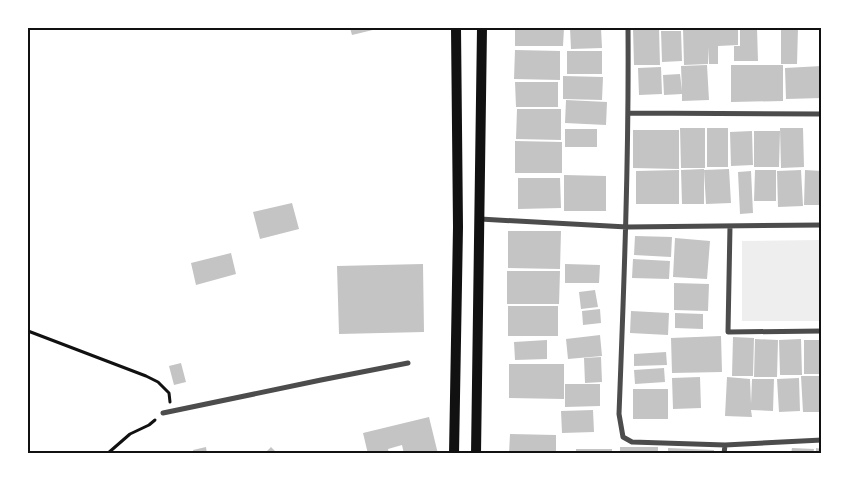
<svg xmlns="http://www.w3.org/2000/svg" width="849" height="481" font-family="Commissioner,sans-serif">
  <rect width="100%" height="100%" fill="#fff"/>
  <path fill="#eee" d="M821,240V321H742V241Z"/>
  <path fill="#c4c4c4" d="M350,28H381L352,35Z
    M515,28H564L563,46H515Z
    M570,28H601L602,48L571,49Z
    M633,28H659L660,65H634Z
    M683,28H738V45L718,46V64H709L708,47V64L684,65Z
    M740,28H757L758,61H734V46H740Z
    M781,28H798L797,64H781Z
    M661,31H681L682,61L662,62Z
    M515,50L560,51V80L514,79Z
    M567,51H602V74H567Z
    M707,65L709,100L682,101V94L664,95L663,75L680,74L682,91L681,66Z
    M731,65H783V101L731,102Z
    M822,66V98L786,99L785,68Z
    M661,67L662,94L639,95L638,68Z
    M563,76L603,77L602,100L563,99Z
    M515,82H558V107H516Z
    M566,100L607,102L606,125L565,123Z
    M517,109H561V140L516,139Z
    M680,128H705V168H681Z
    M707,128H728V167H707Z
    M780,128H803L804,167L781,168Z
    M565,129H597V147H565Z
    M633,130H679V169L633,168Z
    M752,131L753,165L731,166L730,132Z
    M754,131H780L779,167H754Z
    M515,141L562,142V173H515Z
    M704,169V204H682L681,170Z
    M729,169L731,203L706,204L704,170Z
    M679,170V204H636V171Z
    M755,170H776V201H754Z
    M801,170L803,206L778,207L777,171Z
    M805,170L822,171V205H804Z
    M751,171L753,213L740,214L738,172Z
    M564,175L606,176V211H564Z
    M518,178H560L561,208L518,209Z
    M292,203L299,229L260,239L253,212Z
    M508,231H561L560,269L508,268Z
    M635,236L672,237L671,257L634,255Z
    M675,238L710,241L707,279L673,277Z
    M231,253L236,274L196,285L191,263Z
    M633,259L670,261L669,279L632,278Z
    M423,264L424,332L339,334L337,266Z
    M565,264L600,265L599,283H565Z
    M507,271H560L559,304H507Z
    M674,283L709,284L708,311L674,310Z
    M595,290L598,307L581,309L579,292Z
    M508,306H558V336H508Z
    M600,309L601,323L583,325L582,311Z
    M631,311L669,313L668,335L630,333Z
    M675,313L703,314V329L675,328Z
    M600,335L602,356L568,359L566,339Z
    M721,336L722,372L672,373L671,338Z
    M733,337L754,338L753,376H732Z
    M755,339L778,340L777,377H754Z
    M801,339L802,375H780L779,340Z
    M547,340V359L515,360L514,342Z
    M804,340H822V374H804Z
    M666,352L667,365L634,366V354Z
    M601,357L602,382L585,383L584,358Z
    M181,363L186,382L174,385L169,366Z
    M509,364H564V399L509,398Z
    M664,368L665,382L635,384L634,370Z
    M801,376H822V412H803Z
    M700,377L701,408L673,409L672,378Z
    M727,377L750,379L751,404L752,379H774L773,411L751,410L752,417L725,416Z
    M799,378L800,411L779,412L777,379Z
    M565,384H600V406L565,407Z
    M633,389H668V419H633Z
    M593,410L594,432L562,433L561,411Z
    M429,417L438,454H404L402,445L388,449L389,454H368L363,433Z
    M510,434L556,435V454H509Z
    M206,447L207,454H194L193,450Z
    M271,447L278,454H264Z
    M620,447H658V454H620Z
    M668,448L714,450V454H668Z
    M792,448L814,449L813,454H791Z
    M816,448L822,449V454H816Z
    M576,449H612V454H576Z"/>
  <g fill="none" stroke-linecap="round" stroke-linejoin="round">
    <path stroke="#111" stroke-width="3" d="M28,331L146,376L158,382L169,393L170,402
      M107,454L130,434L149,425L155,420"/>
    <path stroke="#4c4c4c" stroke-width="5" d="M628,28C629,156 624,285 619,414L623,437L632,442L725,445L822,440
      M629,113L822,114
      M480,219L627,227L822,225
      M730,226L728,332L822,331
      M163,413L321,380L408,363
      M724,454L725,445"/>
    <path stroke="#111" stroke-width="10" d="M454,454L458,227L456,28
      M476,454L482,28"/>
  </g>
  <rect width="849" height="481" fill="none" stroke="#ffffff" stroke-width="58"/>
  <rect x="29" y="29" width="791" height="423" fill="none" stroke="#111" stroke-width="2"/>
</svg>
